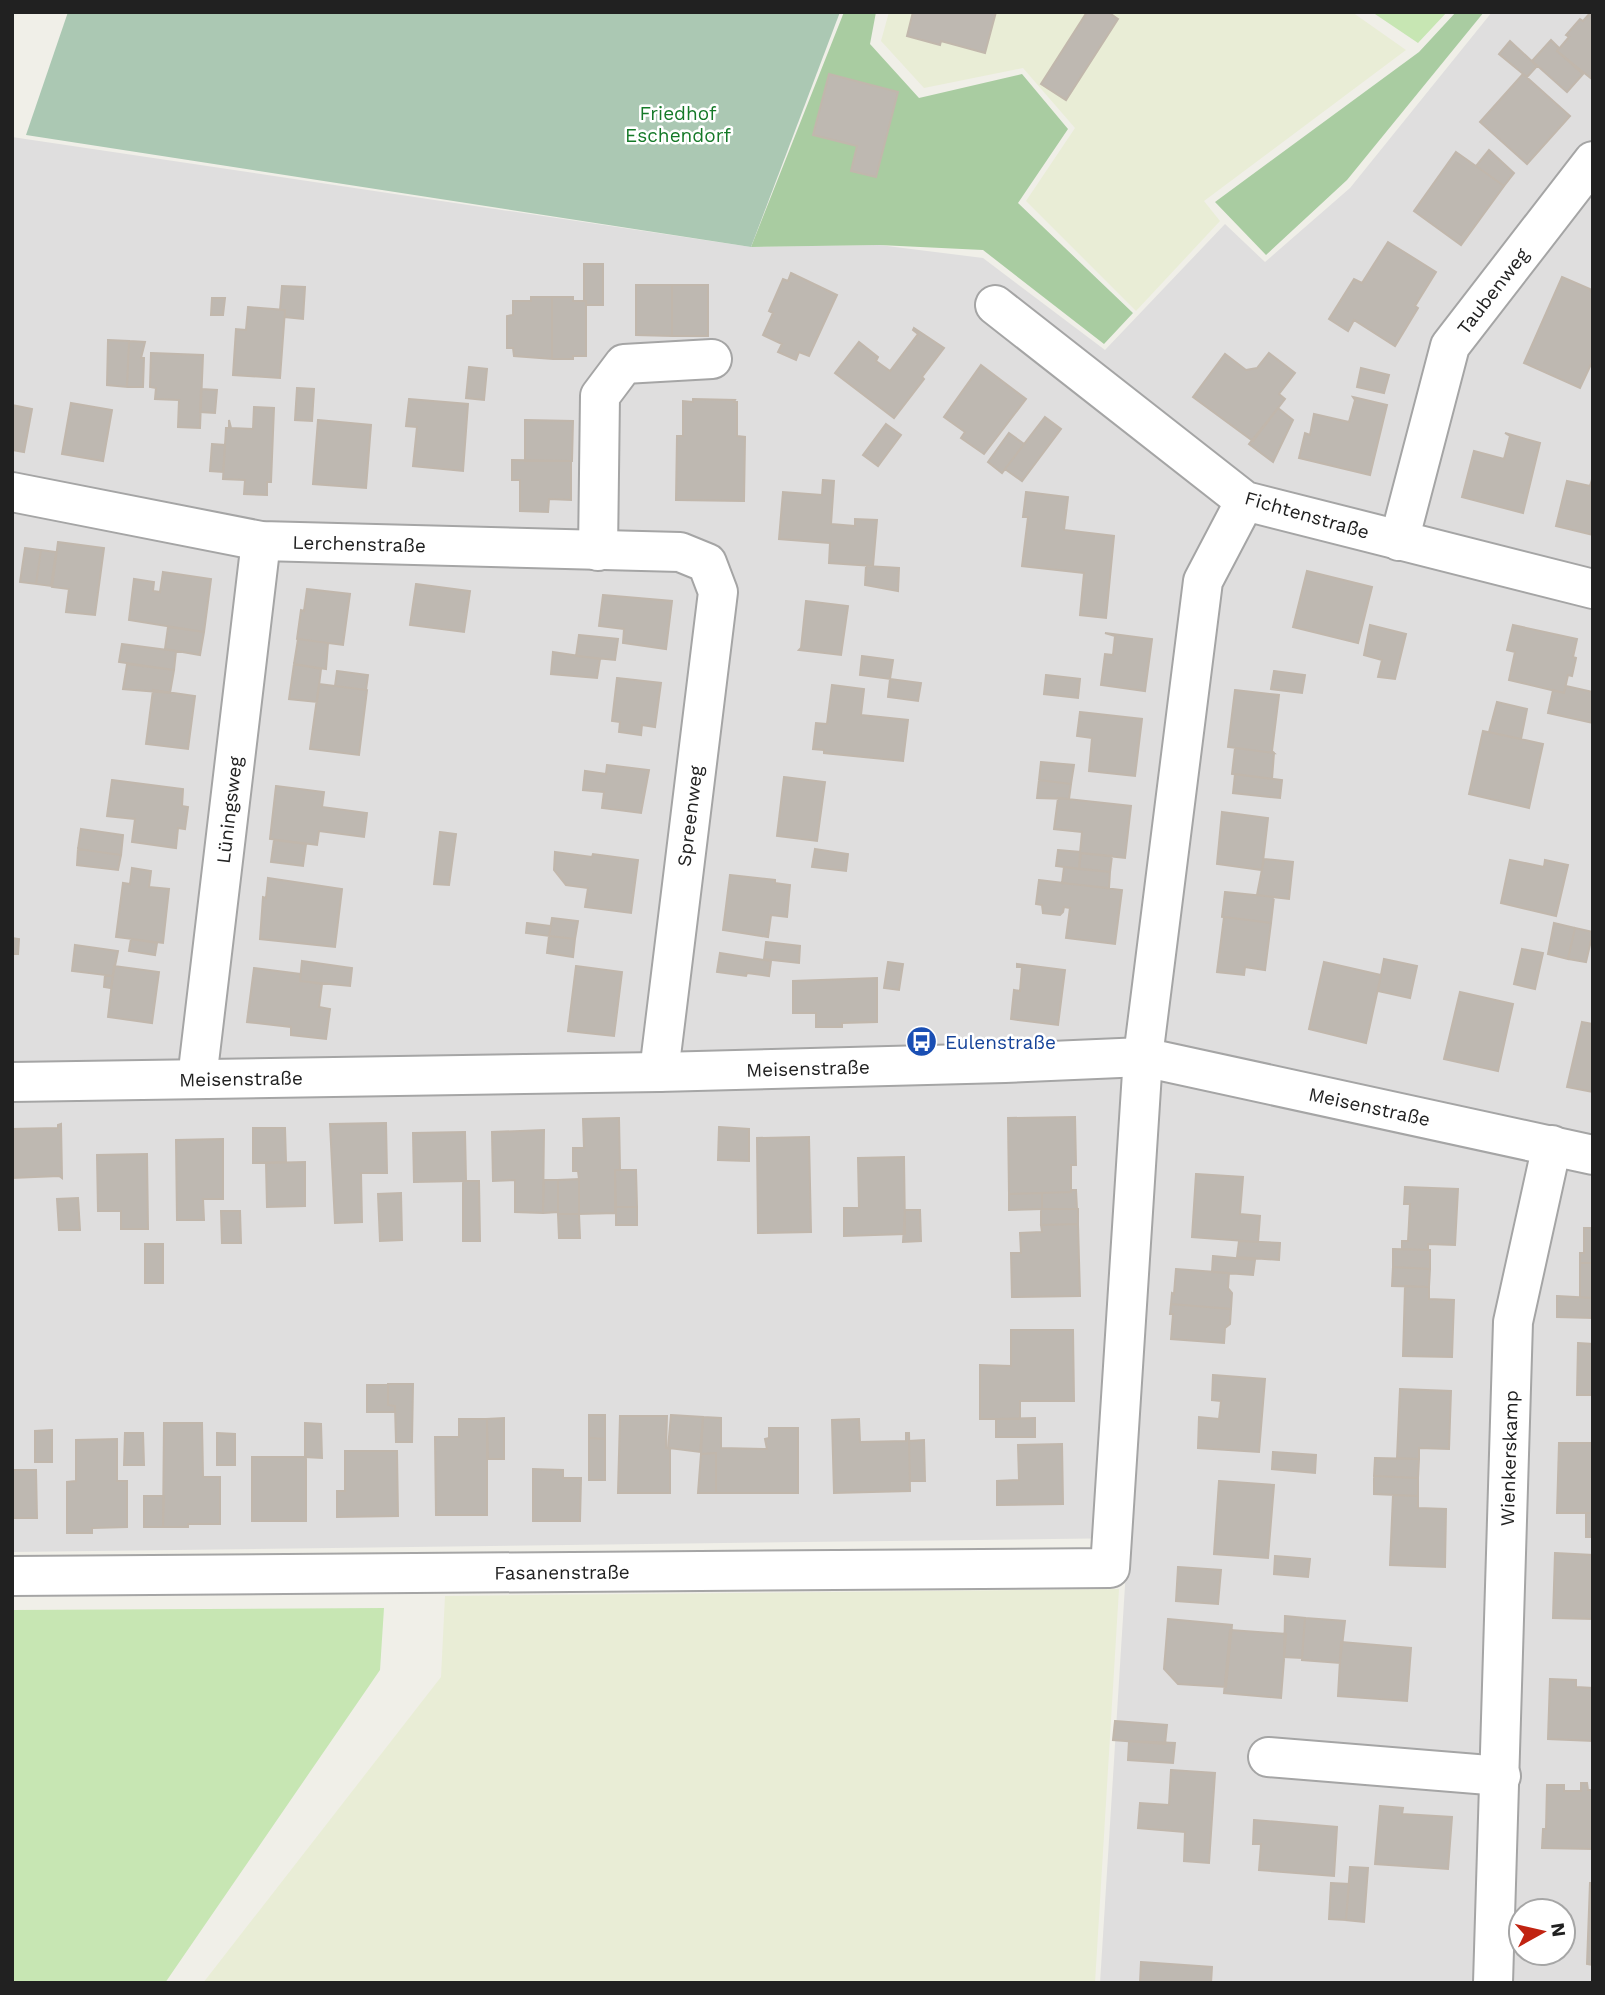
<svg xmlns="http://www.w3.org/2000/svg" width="1605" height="1995" font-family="'Work Sans',sans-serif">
  <rect width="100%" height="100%" fill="#f0efe8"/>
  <path fill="#dfdede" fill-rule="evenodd" d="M1492,12H1593V1983H1100L1128,1538L12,1552V137L751,247L879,245L983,258L1105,350L1225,224L1265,262L1350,188ZM1521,1911H1563V1953H1521Z"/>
  <path fill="#e9edd6" d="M889,12H1352L1406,50L1204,201L1220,221L1136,311L1026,201L1075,128L1023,68L924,88L881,41Z
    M1119,1589L1095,1983H203L441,1677L445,1596Z"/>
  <path fill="#c7e6b3" d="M1372,12H1447L1418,43Z
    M384,1608L380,1670L165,1983H12V1610Z"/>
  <path fill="#a9cca1" d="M844,12H876L870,44L919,98L1022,74L1068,129L1018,203L1133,313L1104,344L983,250L879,245L751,247Z
    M1456,12H1484L1347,180L1266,255L1215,202L1419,52Z"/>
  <path fill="#abc8b3" d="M68,12H840L751,247L26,135Z"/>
  <path fill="#beb8b1" stroke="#c1b7ac" stroke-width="2" d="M913,12H996L985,53L941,41L940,45L907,36Z
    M1087,12H1108L1118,19L1066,100L1041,84Z
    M1591,12H1593V80L1557,51L1569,37L1566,35L1580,19L1583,21Z
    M1551,40L1559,48L1557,51L1583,74L1567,92L1532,61Z
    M1510,41L1537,66L1527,77L1499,54Z
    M829,74L898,92L876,177L851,171L857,146L813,135Z
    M1523,74L1570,116L1527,164L1480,122Z
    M1489,150L1514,173L1504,186L1476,166Z
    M1456,152L1504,186L1461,245L1414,211Z
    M1388,242L1436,272L1415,306L1418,308L1395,346L1354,320L1348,331L1329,319L1354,279L1362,283Z
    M584,264H603V305H586V301H584Z
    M791,273L837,295L809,356L799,352L796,360L778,352L782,344L763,335L773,313L769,311L783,279L788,281Z
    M1562,277L1590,289L1593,296V360L1580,388L1524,363Z
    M636,285H672V336L636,335Z
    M672,285H708V336H672Z
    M282,286L305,287L303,319L285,317V310H280Z
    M531,297H552V359L514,356L513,348H507V316L513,315V301H531Z
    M552,297H573V301H586V356H573V359H552Z
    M212,298H225L223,315H211Z
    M248,307L285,310L280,378L233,375L236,329L246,330Z
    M914,328L944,348L922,377L924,379L894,418L835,373L859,342L878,357L876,361L890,371L918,334L913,330Z
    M108,340L129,341L127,387L107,385Z
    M129,341L145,342L141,358H144L143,387H127Z
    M151,353L203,355L200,428L178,427L179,400L155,399L156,388L150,387Z
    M1269,353L1295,373L1279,394L1285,399L1253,441L1193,397L1225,354L1246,370L1257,368Z
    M981,365L1026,399L984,454L961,438L965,432L944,417Z
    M469,367L487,369L484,400L466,398Z
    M1361,368L1389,375L1384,393L1357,387Z
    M297,388L314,389L312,421L295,420Z
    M201,389L217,390L215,413L200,412Z
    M1353,397L1387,405L1370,475L1299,458L1305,433L1310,435L1314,414L1349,422L1355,400Z
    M409,399L468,404L463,471L413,466L417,427L406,426Z
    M693,399L735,400L734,402H737V436L745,437L744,501L676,500L677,436H683V401L693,402Z
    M71,403L112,410L103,461L62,454Z
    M12,405L32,409L24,452L12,450Z
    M254,407L274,408L271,482H267V495L244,494L245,480L223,479L226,428H229V420L231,428L253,429Z
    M1278,408L1293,420L1273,462L1249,444Z
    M1045,417L1061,429L1022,481L1005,469Z
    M318,420L371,425L366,488L313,484Z
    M525,420L573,421L572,461H525Z
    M886,424L901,435L878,466L863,455Z
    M1009,433L1024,444L1002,473L988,462Z
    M1505,433L1540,443L1523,513L1462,497L1474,451L1504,459L1510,436Z
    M212,444L225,445L223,472L210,471Z
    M512,460L571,461V500L549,499L548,512L520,511V480H512Z
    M1593,476V535L1556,526L1567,481L1590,486Z
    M823,480L834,481L831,524L855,526V519L877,520L873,566L829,563L830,543L779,539L783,492L822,495Z
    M1026,492L1068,497L1064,530L1114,536L1106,618L1080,615L1084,573L1022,566L1028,517H1023Z
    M58,542L104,548L95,615L66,612L69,589L52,587Z
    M25,548L41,550L36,584L20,582Z
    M41,550L56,552L51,586L36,584Z
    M866,566L899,568L898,591L865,585Z
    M1307,571L1372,587L1358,643L1293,627Z
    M163,572L211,579L204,632L129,620L134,579L154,582L153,591L160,592Z
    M416,584L470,591L464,632L410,625Z
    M307,589L350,594L343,645L297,639L301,610L304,611Z
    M603,595L672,601L666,649L623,643L624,629L599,626Z
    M806,601L848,606L841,655L799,650L801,648Z
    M1370,625L1406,634L1395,679L1378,677L1382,660L1364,655Z
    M1513,625L1577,639L1573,657L1576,658L1572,676L1568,675L1564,693L1509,680L1515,652L1507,650Z
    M168,627L204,632L200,655L165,649Z
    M1105,633L1152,639L1145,691L1101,685L1105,654L1113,655L1115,636Z
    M579,635L618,639L615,660L576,656Z
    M298,639L328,643L326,669L294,664Z
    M122,644L176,651L174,670L119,662Z
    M553,652L600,659L597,678L551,674Z
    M862,656L893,660L890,679L860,675Z
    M127,664L174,670L170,693L123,689Z
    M294,664L321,669L317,702L289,699Z
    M337,671L368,675L366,690L335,686Z
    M1274,671L1305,675L1302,693L1271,689Z
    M1046,675L1080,679L1078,698L1044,694Z
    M617,678L661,683L655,727L642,725L641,735L619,732L620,722L612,721Z
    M890,679L921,683L918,701L888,697Z
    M319,684L367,690L359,755L310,749Z
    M832,685L864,689L861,715L908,720L903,761L824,753V750L813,749L816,723L827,724Z
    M1566,686L1593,692V723L1548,713L1553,690L1564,693Z
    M153,690L195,696L188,749L146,744Z
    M1235,690L1279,695L1272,751L1274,753L1228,747Z
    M1497,702L1527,709L1521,739L1489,732Z
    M1080,712L1142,719L1135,776L1089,771L1092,738L1077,736Z
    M1483,731L1543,744L1529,808L1469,794Z
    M1235,748L1274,753L1272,779L1232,774Z
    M1041,762L1074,765L1071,784L1039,780Z
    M607,765L649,770L641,813L602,808L604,792L583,790L585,771L606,774Z
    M1235,774L1282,780L1280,798L1233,793Z
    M784,777L825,782L817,841L777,836Z
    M112,780L183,789L182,806L188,807L185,829L178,828L176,848L132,842L135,819L107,816Z
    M1039,780L1071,784L1069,799L1037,798Z
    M276,786L324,792L322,807L367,813L364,837L319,831L317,845L270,839Z
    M1058,798L1131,806L1125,858L1080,853L1082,832L1054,829Z
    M1222,812L1268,818L1262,870L1217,864Z
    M81,829L123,835L121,855L78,849Z
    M440,832L456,834L449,885L434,884Z
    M274,840L306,844L303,866L271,862Z
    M78,849L121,855L118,870L77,865Z
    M815,849L848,854L846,871L812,867Z
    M1058,850L1080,852L1079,869L1056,866Z
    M555,852L592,857L593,854L638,860L631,913L585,907L588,888L566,885L554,870Z
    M1081,853L1112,856L1110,872L1079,869Z
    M1264,859L1293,862L1289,899L1257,895Z
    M1510,860L1544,867L1545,860L1568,865L1556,916L1501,903Z
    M1064,867L1110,872L1109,888L1062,883Z
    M132,868L151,871L149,887L169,889L163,943L116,937L123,883L130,884Z
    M730,875L775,880V883L790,885L787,917L771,915L768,937L723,930Z
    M268,878L342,889L335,947L260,939L263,897L266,898Z
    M1039,880L1122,890L1115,944L1066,938L1070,908L1064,907L1063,912L1060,915L1043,913L1042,905L1036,904Z
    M1225,892L1274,897L1271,923L1222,917Z
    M1224,917L1271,923L1265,970L1245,967L1244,975L1217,972Z
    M552,918L578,921L575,939L549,936Z
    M527,923L551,926L549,936L526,933Z
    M1554,923L1575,928L1568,959L1548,954Z
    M1575,928L1593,932L1586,962L1568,959Z
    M549,936L575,939L573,957L547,953Z
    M12,938L19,939L18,954H12Z
    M131,939L157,943L155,955L129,951Z
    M766,942L800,946L799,963L764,959Z
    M75,945L118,951L113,976L72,971Z
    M1522,949L1543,953L1535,989L1514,984Z
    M720,953L771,961L769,976L747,973L746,976L717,972Z
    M1384,959L1417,966L1410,998L1378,991Z
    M302,961L352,968L350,986L300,981Z
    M888,962L903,964L899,990L884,988Z
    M1324,962L1381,975L1366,1043L1309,1029Z
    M1017,964L1065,970L1058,1025L1011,1019L1014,990L1020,991L1022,967H1017Z
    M114,966L159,972L152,1023L108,1017Z
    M576,966L622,972L614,1036L568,1031Z
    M254,968L300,974V981L322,984L319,1007L330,1009L326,1039L291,1035V1027L247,1022Z
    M105,975L113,976L111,988L104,987Z
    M877,978V1022L842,1023V1027H816V1013H793V981Z
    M1460,992L1513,1004L1498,1071L1444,1059Z
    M1582,1022L1593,1024V1092L1567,1087Z
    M1075,1117L1076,1165H1071V1192L1009,1194L1008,1118Z
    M619,1118L620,1170H615V1213L579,1214V1179L578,1171H573V1148H584L583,1119Z
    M386,1123L387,1173H361L362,1222L335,1223L330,1124Z
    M61,1124L62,1178L59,1176L12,1178V1129L58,1128V1125Z
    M719,1127L749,1129V1161L718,1160Z
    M253,1128H285L286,1162L253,1163Z
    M544,1130L543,1213L515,1212V1180L493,1181L492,1132Z
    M465,1132L466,1181L414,1182L413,1133Z
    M809,1137L811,1232L758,1233L757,1138Z
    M223,1139V1199H203L204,1220H177L176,1140Z
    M147,1154L148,1229H121V1211H98L97,1155Z
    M904,1157L905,1234L844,1236V1208H859L858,1158Z
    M305,1162V1206L267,1207L266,1163Z
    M615,1170H636L637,1207H616Z
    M1196,1174L1243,1177L1240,1214L1260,1216L1258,1242L1192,1237Z
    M579,1179V1214H558V1180Z
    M544,1180H558V1212L543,1213Z
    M463,1181H479L480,1241H463Z
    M1405,1187L1458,1189L1455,1245L1428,1244V1250L1402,1249V1241H1408L1410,1204H1404Z
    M1071,1190H1076L1077,1209H1042V1193L1071,1192Z
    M401,1193L402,1240L380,1241L378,1194Z
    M1042,1193V1209L1009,1210V1194Z
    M78,1198L80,1230H59L57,1199Z
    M616,1207H637V1225H616Z
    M1041,1209H1078V1224L1041,1225Z
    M905,1210H920L921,1241L903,1242Z
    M221,1211H240L241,1243H222Z
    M558,1214H579L580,1238H559Z
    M1078,1224L1080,1296L1012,1297L1011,1253H1021L1020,1233L1042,1232L1041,1225Z
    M1584,1228H1593V1263H1580V1253H1584Z
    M1239,1241L1280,1243L1279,1260L1237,1257Z
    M145,1244H163V1283H145Z
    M1393,1249L1430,1250V1269L1393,1267Z
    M1213,1256L1255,1260L1253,1275L1212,1272Z
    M1580,1263H1593V1298H1580Z
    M1393,1267L1430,1269L1429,1287L1392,1286Z
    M1176,1269L1229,1273L1228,1288L1232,1293L1231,1309L1171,1304L1172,1293L1174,1294Z
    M1405,1286L1429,1287V1299L1454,1300L1452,1357L1403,1356Z
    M1557,1296L1593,1298V1318L1557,1317Z
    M1171,1304L1231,1309L1230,1324L1225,1328L1224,1343L1171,1339L1173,1314H1170Z
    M1011,1330H1073L1074,1401H1020V1419H980V1365L1011,1366Z
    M1578,1343L1593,1344V1395H1577Z
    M1213,1375L1265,1379L1259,1452L1198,1448L1199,1417L1219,1419L1221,1401L1212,1400Z
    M388,1384V1405L395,1406V1412H367V1385Z
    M388,1384H413L412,1442H396L395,1406L388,1405Z
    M1400,1389L1451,1391L1449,1449L1419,1448V1459L1397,1458Z
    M589,1415H605V1439L589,1438Z
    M671,1415L703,1417L700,1452L668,1448Z
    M620,1416H667L666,1448L670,1449V1493H618Z
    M703,1417L721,1418V1448L767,1449L765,1439L769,1438V1428H798V1493H716V1453L701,1454Z
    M504,1418V1459H488L487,1419Z
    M1035,1418V1437H996V1419Z
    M459,1419H487V1515H436L435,1437H459Z
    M859,1419L860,1442L906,1441V1433H909L910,1491L834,1493L832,1420Z
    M164,1423H202L203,1477H220V1524H188V1527H163Z
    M305,1423L321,1424L322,1458L305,1457Z
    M52,1430V1462H35V1431Z
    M125,1433H143L144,1465H124Z
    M217,1433L235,1434V1465H217Z
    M589,1438L605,1439V1480H589Z
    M117,1439V1481H127V1527L92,1528V1533H67V1482L76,1481V1440Z
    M924,1440L925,1481H910L909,1441Z
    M1559,1443H1593V1513H1557Z
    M1062,1444L1063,1504L997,1505V1481L1019,1480L1018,1445Z
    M345,1451H397L398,1516L337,1517V1491H345Z
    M1273,1452L1316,1455L1315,1473L1272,1469Z
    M716,1453V1493H698L701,1454Z
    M252,1457H306V1521H252Z
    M1375,1458L1419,1459L1418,1478L1374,1476Z
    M533,1469L563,1470V1478H581L580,1521H533Z
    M12,1470H36L37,1518H12Z
    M1374,1476L1418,1478V1496L1374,1494Z
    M1219,1481L1274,1485L1268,1558L1214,1554Z
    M1393,1495L1418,1496V1508L1446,1509L1445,1567L1390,1565Z
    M144,1496H164L163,1527H144Z
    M1586,1513H1593V1537H1586Z
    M1555,1553L1593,1555V1619L1553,1618Z
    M1275,1556L1310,1559L1308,1577L1274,1574Z
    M1178,1567L1221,1570L1218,1604L1176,1601Z
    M1285,1616L1305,1618L1302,1658L1284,1657Z
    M1305,1618L1345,1621L1340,1663L1302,1660Z
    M1168,1619L1232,1625L1226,1687L1178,1684L1164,1669Z
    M1230,1630L1286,1634L1281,1698L1224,1693Z
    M1341,1642L1411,1648L1407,1701L1338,1696Z
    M1550,1679L1576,1680V1687L1593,1688V1741L1548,1739Z
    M1115,1721L1167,1725L1165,1744L1113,1740Z
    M1129,1741L1175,1743L1173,1763L1128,1760Z
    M1171,1770L1215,1773L1209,1863L1184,1861L1185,1832L1138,1828L1140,1803L1169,1805Z
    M1581,1783H1587L1588,1790H1593V1849L1542,1848L1543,1829H1546L1547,1785H1564V1791H1581Z
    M1380,1806L1403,1808L1402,1814L1452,1817L1448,1869L1375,1864Z
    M1254,1820L1337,1827L1334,1876L1259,1870L1261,1844H1253Z
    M1350,1867L1368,1868L1364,1922L1346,1920Z
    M1331,1883L1349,1884L1346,1920L1329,1919Z
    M1590,1883H1593V1965L1587,1964Z
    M1141,1962L1212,1967L1211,1983H1140Z"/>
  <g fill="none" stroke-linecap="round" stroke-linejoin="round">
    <defs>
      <g id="minor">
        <path d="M995,305L1245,501L1593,589"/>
        <path id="s1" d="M12,492L261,541L680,552L707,563L718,592L659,1072"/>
        <path id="s2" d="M1399,541L1450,346L1593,161"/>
        <path d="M598,551L600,396L624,364L712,359"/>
        <path id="s3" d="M197,1079L261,541"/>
        <path id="s4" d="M12,1082L659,1072L1005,1063L1143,1057L1593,1155"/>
        <path id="s5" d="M12,1576L1110,1568L1143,1057L1203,581L1245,501"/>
        <path d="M1268,1757L1501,1776"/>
        <path id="s6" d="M1493,1983L1513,1322L1552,1145"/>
      </g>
    </defs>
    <use href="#minor" stroke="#a5a5a5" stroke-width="42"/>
    <use href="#minor" stroke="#fff" stroke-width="38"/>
  </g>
  <defs>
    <symbol id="bus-disc" viewBox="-11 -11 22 22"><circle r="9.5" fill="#1a4fb4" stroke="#fff"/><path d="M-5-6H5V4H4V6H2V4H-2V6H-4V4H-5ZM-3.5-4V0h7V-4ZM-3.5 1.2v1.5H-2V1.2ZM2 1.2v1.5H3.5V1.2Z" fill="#fff"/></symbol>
  </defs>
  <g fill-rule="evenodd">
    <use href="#bus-disc" x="904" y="1024" width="35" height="35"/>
  </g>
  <g text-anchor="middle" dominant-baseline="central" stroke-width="5" stroke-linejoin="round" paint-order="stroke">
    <g font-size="19" fill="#157928" stroke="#fff">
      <text x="678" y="113">Friedhof<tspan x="678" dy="22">Eschendorf</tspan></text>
    </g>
    <g font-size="19" fill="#212121" stroke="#fff">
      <text stroke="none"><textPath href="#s2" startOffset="271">Taubenweg</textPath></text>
      <text transform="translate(1307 515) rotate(16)">Fichtenstraße</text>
      <text stroke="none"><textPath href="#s1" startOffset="352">Lerchenstraße</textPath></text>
      <text stroke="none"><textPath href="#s3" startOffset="271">Lüningsweg</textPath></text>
      <text transform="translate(690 816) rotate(-83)">Spreenweg</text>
      <text stroke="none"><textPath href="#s4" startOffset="796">Meisenstraße</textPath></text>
      <text stroke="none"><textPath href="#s4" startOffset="229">Meisenstraße</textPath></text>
      <text stroke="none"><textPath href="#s4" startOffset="1363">Meisenstraße</textPath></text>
      <text stroke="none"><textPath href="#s6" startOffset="525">Wienkerskamp</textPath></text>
      <text stroke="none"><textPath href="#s5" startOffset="550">Fasanenstraße</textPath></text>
    </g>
    <g font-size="19" fill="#164399" stroke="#fff" text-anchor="start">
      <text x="945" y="1042">Eulenstraße</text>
    </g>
  </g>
  <rect width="1605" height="1995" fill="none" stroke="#212121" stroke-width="28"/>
  <g transform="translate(1542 1932) rotate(82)"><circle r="33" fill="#ffffff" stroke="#a6a6a6" stroke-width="2"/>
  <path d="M0-5L12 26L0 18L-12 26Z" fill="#c12311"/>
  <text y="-10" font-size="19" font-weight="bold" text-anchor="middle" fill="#212121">N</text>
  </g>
</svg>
